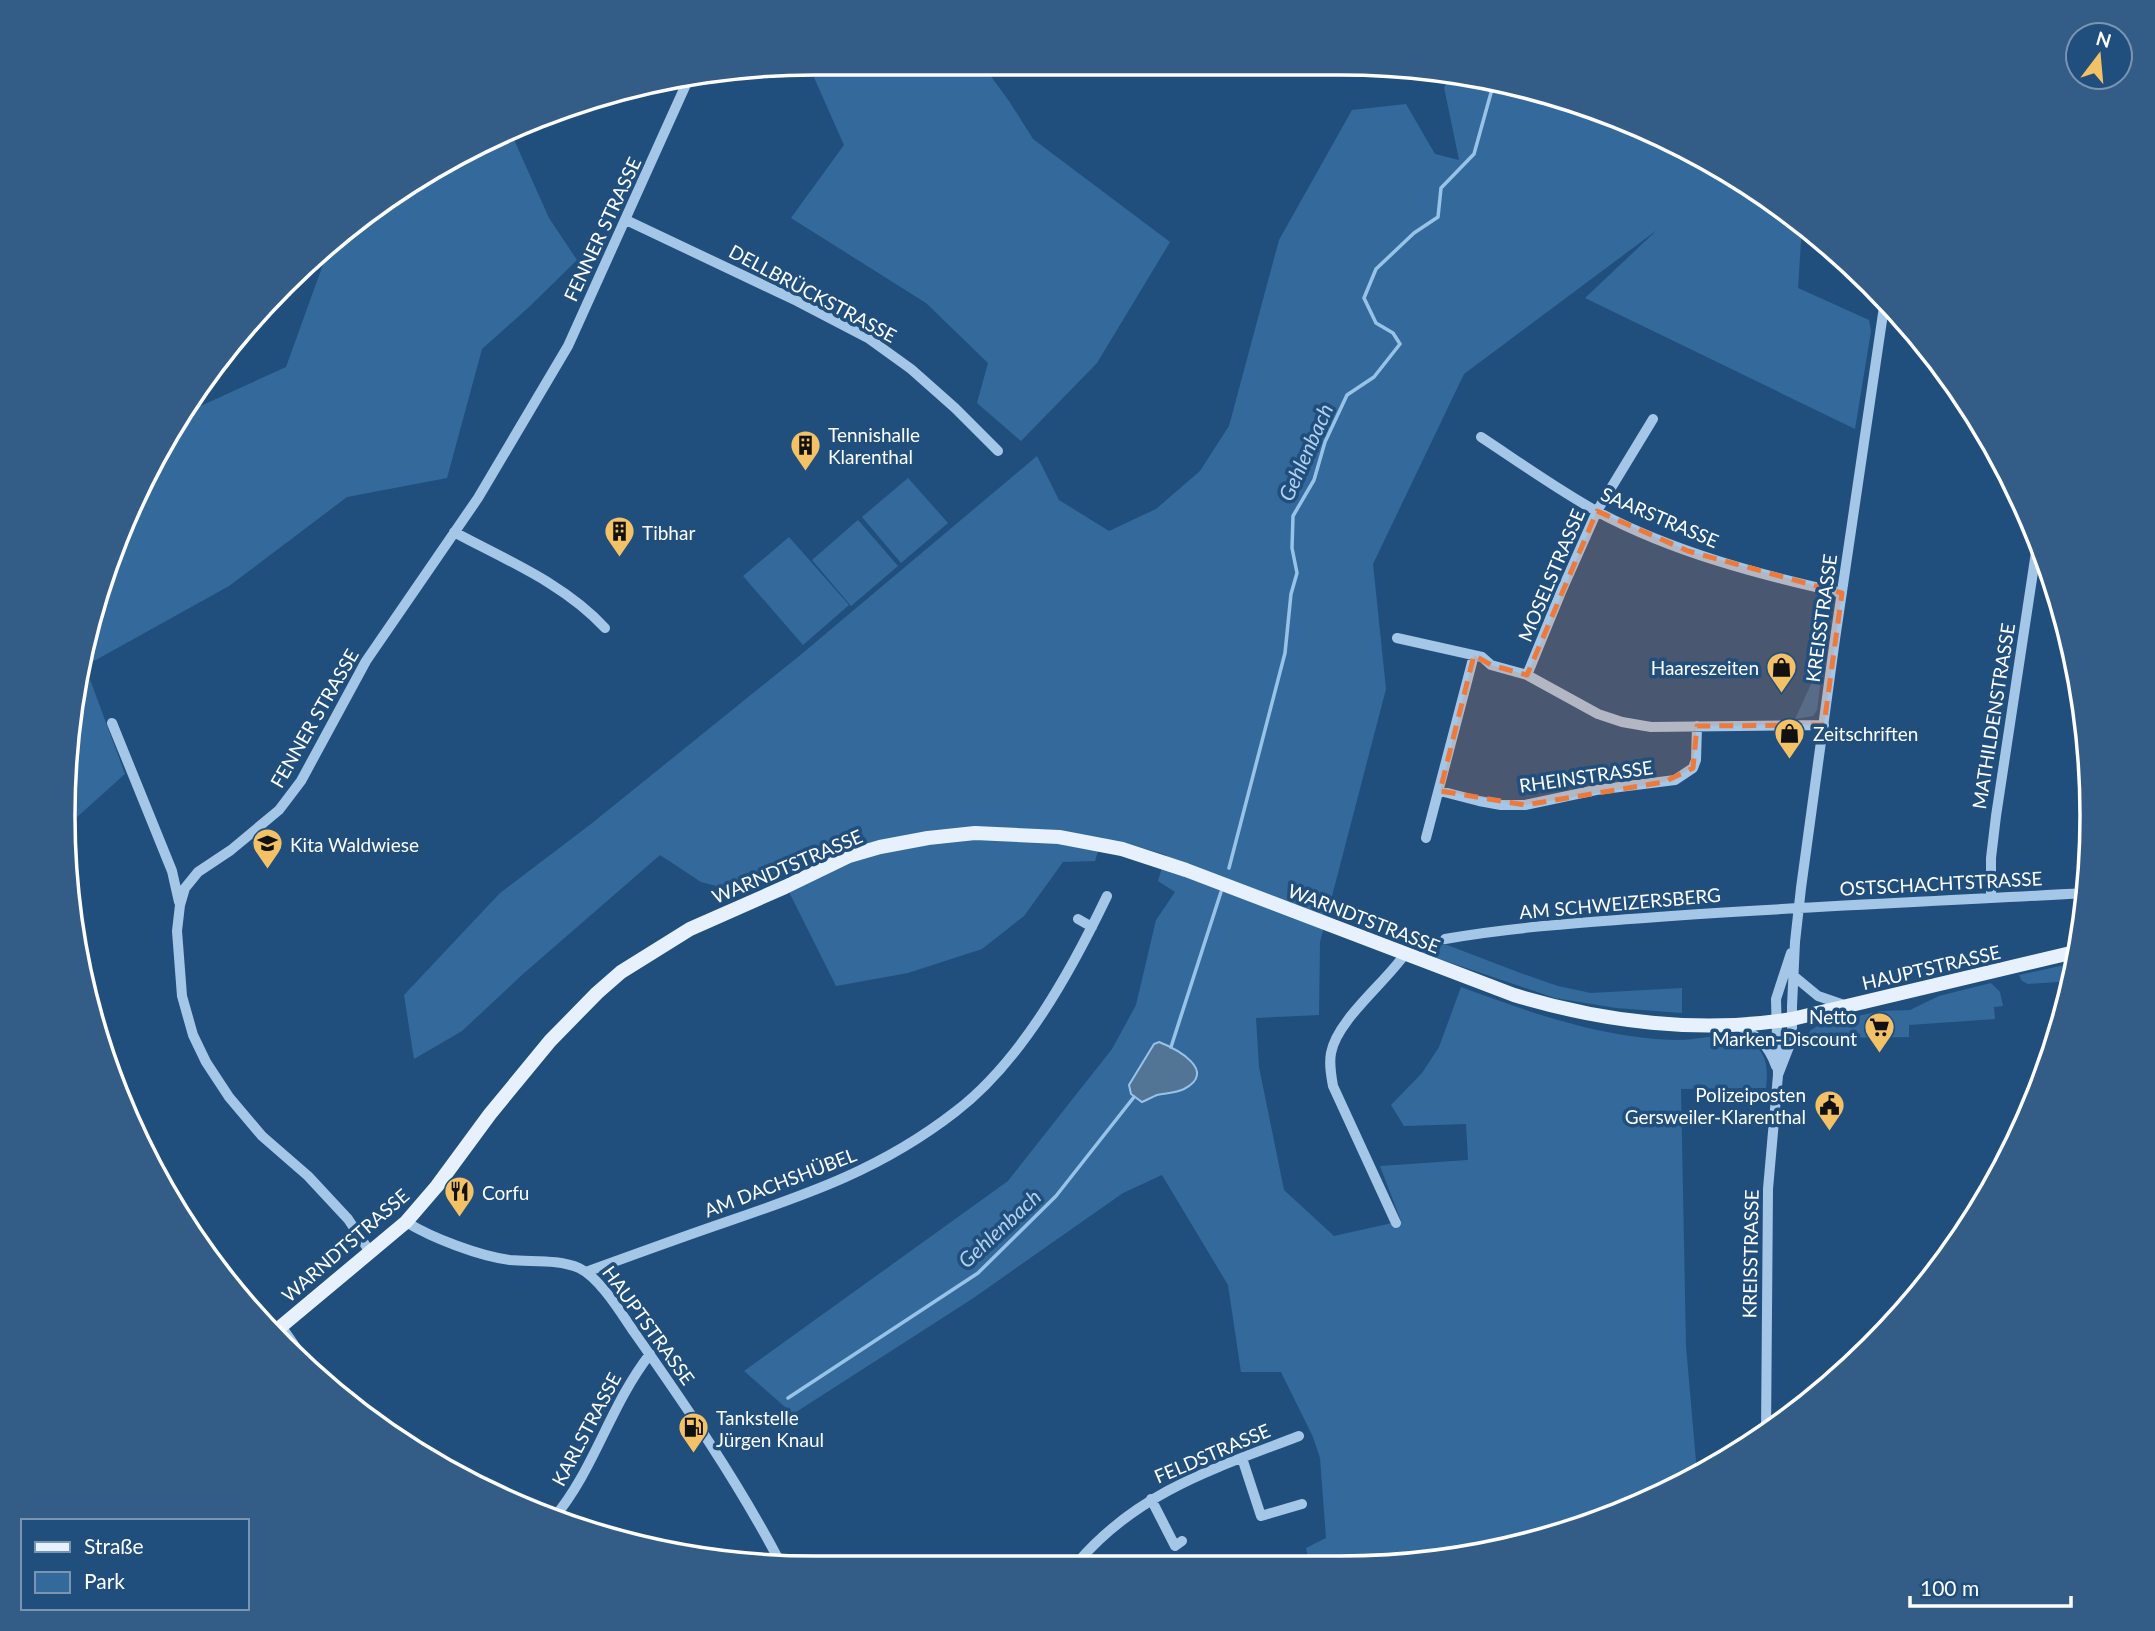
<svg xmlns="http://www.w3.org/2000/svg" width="2155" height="1631" font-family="Lato,sans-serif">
  <rect width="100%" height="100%" fill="#214f7d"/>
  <path fill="#346a9b" d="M816,63H981L1009,101L1033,139L1170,242L1097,363L1021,441L977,403L988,363L926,303L791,218L844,145L808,64Z
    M1452,75L1535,89L1672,140L1758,190L1802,227L1798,288L1869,320L1871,331L1855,429L1585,298L1657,230L1464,374L1373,564L1386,689L1320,942L1319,1015L1256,1018L1259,1067L1284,1190L1334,1236L1401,1221L1380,1166L1468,1160L1466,1124L1404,1126L1391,1105L1422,1073L1439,1047L1461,987C1518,1008 1576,1029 1637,1037C1651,1039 1666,1040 1680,1040C1702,1040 1728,1030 1749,1041C1768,1052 1768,1070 1766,1088L1681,1089L1686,1346L1697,1473L1627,1511L1437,1562H1309L1306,1548L1326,1538L1320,1458L1313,1437L1281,1372H1241L1228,1285L1162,1175L1123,1193L972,1299L793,1414L744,1371L1008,1181L1112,1049L1136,1005L1156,920L1175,892L1158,881L1166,855L1130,844L1025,829L847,852L781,875L743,893L701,882L660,855L523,974L462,1031L414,1059L404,995L500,893L591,824L804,652L1037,456L1059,500L1109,531L1156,509L1200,471L1229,426L1279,240L1352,110L1406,104L1435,154L1459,160L1444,87Z
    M516,132L515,142L549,218L577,260L529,307L482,349L447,478L347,497L229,586L85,666L125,774L67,826L78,668L141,482L183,414L286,367L329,248L439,164Z
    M908,478L948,523L901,563L862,517Z
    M858,520L898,566L851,606L812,560Z
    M789,537L849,605L803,645L743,576Z
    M1824,656L1817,710L1813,716L1795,719Z
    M975,837L1025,838L1099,848L1095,861L1063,862L1024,916L982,949L908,973L836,986L786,886L880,851Z
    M1442,943L1523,974L1558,986L1591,993L1682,988V1013L1616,1008L1555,998L1419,952L1427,945Z
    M2078,962L2072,981L2028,984L2022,981L2019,975Z
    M1991,983L2000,992L2003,1006L1994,1007L1995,1019L1909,1025V1037L1823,1038L1798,1048L1811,1030L1821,1024L1881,1011L1910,1010L1939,996Z"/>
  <path fill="#527495" stroke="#98c3e8" stroke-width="2" d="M1159,1042C1177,1049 1218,1071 1184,1089C1176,1093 1166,1093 1157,1095C1152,1097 1147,1100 1142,1102L1131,1094L1129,1085L1154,1044Z"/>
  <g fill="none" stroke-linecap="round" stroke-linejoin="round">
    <path stroke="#98c3e8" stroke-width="3.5" d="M1229,868L1285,653L1291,594L1297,573L1292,548L1293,516L1314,480L1325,442L1347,395L1374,377L1400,344L1393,333L1376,323L1364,298L1376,269L1414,233L1438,217L1441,188L1474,154L1494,82
      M1171,1047L1221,892
      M788,1398L978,1273L1056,1196L1134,1097"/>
    <path stroke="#a5c7e7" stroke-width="10" d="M626,220L797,301L868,338L911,369L955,408L998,451
      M1481,437C1519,462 1558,490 1598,512C1673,552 1760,575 1842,593
      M454,532C506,560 565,584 605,628
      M1397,638L1482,657L1491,665L1527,675L1598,714L1622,722L1651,727L1824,725
      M1527,675L1561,592L1597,511L1653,419
      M112,723L172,871L179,902
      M1440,791L1479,801L1501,805H1525L1596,790L1675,780L1693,768L1696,760L1697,726
      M1426,838L1474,655
      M1991,898V858L1996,816L2038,539
      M1078,919L1092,927
      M1445,939C1506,928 1568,924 1630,919C1781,907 1933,902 2084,893
      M1795,977L1818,996L1847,1006
      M1738,1026C1757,1034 1769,1046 1776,1066
      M1778,1075L1792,1039V1006L1795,942L1801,888L1835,639L1885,300
      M406,1222C432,1238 479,1256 510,1260C532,1262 559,1259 579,1268C600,1278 621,1313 634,1332C686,1406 738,1482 780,1562
      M1396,1223L1333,1086C1331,1075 1329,1064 1331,1053C1337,1020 1385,983 1405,954
      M370,1252L348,1219L308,1176L262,1136L229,1097L206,1062L193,1035L182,996L177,931L180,905L185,888L198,872L231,850L279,810L301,781L366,661L478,498L568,346L688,80
      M586,1272C633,1255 679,1238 726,1222C811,1193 883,1168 955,1112C1022,1061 1071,971 1107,896
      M281,1326L302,1356L304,1364
      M1766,1434L1768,1189L1778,1075L1776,999L1791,953
      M1242,1458L1261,1516L1302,1504
      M1151,1499L1175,1546L1182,1541
      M553,1519C595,1469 609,1407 650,1354
      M1078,1562C1139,1491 1216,1468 1299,1436"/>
    <path stroke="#e6f1fd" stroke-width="14" d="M272,1334L406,1222L437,1186L490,1114L550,1041L597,993L621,972L690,929L785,887L849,856L880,847L928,838L975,833L1059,837L1122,849L1186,870L1514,995C1603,1022 1700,1034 1792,1019L2079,951"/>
  </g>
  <path fill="#ed7a3d" fill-opacity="0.2" stroke="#ed7a3d" stroke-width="5" stroke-dasharray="14 9" stroke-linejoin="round" d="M1597,511L1688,551L1842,593L1824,725L1697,726L1693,768L1664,782L1525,805L1440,791L1474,655L1491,665L1527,675Z"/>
  <defs>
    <symbol id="building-pin" viewBox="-11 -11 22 30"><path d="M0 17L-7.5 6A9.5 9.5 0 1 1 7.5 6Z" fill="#f3c166" stroke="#214f7d"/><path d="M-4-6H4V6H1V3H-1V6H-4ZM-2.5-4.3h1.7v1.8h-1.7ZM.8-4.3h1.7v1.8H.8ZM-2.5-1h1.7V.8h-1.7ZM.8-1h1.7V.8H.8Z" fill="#111"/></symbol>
    <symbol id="shop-pin" viewBox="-11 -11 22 30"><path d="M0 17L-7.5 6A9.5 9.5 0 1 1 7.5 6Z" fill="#f3c166" stroke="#214f7d"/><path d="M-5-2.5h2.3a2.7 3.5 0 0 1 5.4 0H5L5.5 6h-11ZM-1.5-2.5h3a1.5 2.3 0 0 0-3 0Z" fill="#111"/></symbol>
    <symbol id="school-pin" viewBox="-11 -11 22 30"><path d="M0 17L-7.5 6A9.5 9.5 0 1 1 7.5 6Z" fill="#f3c166" stroke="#214f7d"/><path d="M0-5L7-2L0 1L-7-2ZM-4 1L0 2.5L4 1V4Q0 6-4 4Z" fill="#111"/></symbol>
    <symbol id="supermarket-pin" viewBox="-11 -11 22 30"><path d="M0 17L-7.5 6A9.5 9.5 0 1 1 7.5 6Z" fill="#f3c166" stroke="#214f7d"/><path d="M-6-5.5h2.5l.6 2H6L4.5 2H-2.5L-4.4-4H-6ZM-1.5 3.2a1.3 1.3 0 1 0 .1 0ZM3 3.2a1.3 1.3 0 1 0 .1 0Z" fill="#111"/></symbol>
    <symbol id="civic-pin" viewBox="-11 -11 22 30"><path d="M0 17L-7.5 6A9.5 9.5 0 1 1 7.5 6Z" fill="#f3c166" stroke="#214f7d"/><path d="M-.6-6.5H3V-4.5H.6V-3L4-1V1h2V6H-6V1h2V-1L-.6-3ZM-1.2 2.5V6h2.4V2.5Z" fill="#111"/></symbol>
    <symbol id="restaurant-pin" viewBox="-11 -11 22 30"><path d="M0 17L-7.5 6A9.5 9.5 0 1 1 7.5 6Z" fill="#f3c166" stroke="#214f7d"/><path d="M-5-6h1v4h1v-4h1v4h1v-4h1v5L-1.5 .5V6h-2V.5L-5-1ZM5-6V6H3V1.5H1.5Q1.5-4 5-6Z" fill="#111"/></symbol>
    <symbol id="fuel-pin" viewBox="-11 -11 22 30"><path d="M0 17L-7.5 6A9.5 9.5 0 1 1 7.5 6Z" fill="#f3c166" stroke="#214f7d"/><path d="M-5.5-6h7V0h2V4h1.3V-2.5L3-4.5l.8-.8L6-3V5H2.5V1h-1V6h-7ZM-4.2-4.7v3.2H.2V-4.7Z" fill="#111"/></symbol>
  </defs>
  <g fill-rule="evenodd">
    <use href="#building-pin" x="788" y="428" width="35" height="47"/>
    <use href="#building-pin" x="602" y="514" width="35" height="47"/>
    <use href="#shop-pin" x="1764" y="650" width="35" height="47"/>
    <use href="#shop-pin" x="1772" y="716" width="35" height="47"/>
    <use href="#school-pin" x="250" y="826" width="35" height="47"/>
    <use href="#supermarket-pin" x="1862" y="1010" width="35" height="47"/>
    <use href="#civic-pin" x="1812" y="1088" width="35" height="47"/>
    <use href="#restaurant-pin" x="442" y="1174" width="35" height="47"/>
    <use href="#fuel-pin" x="676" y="1410" width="35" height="47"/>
  </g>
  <g text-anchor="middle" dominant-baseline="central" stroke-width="7" stroke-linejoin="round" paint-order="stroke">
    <g font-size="19" fill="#fff" stroke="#214f7d">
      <text transform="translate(602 229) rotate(-65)">FENNER STRASSE</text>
      <text transform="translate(813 293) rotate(28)">DELLBRÜCKSTRASSE</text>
      <text transform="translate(1660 517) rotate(23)">SAARSTRASSE</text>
      <text transform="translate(1551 575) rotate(-67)">MOSELSTRASSE</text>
      <text transform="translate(1821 618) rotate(-82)">KREISSTRASSE</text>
      <text transform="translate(1993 716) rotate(-81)">MATHILDENSTRASSE</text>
      <text transform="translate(314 718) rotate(-60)">FENNER STRASSE</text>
      <text transform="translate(1586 776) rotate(-8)">RHEINSTRASSE</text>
      <text transform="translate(787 866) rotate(-23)">WARNDTSTRASSE</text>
      <text transform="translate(1941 883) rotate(-3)">OSTSCHACHTSTRASSE</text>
      <text transform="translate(1620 903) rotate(-5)">AM SCHWEIZERSBERG</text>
      <text transform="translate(1364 918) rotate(21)">WARNDTSTRASSE</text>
      <text transform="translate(1931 967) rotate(-13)">HAUPTSTRASSE</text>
      <text transform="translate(780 1182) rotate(-21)">AM DACHSHÜBEL</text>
      <text transform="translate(345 1245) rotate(-41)">WARNDTSTRASSE</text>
      <text transform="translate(1750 1254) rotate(-89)">KREISSTRASSE</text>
      <text transform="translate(649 1325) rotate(54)">HAUPTSTRASSE</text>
      <text transform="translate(586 1429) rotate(-62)">KARLSTRASSE</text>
      <text transform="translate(1212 1453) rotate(-23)">FELDSTRASSE</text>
    </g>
    <g font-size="19" fill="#fff" stroke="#214f7d" text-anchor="start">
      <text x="828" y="434">Tennishalle<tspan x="828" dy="22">Klarenthal</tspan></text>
      <text x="642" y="532">Tibhar</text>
      <text x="1759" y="667" text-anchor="end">Haareszeiten</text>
      <text x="1813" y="733">Zeitschriften</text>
      <text x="290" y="844">Kita Waldwiese</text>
      <text x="1857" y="1016" text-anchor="end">Netto<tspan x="1857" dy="22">Marken-Discount</tspan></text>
      <text x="1806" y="1094" text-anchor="end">Polizeiposten<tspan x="1806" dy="22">Gersweiler-Klarenthal</tspan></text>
      <text x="482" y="1192">Corfu</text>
      <text x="716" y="1417">Tankstelle<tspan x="716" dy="22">Jürgen Knaul</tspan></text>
    </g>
    <g font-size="21" font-style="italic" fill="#b0d1ee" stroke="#214f7d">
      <text transform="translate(1305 452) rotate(-66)">Gehlenbach</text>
      <text transform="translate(999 1228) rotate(-43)">Gehlenbach</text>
    </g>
  </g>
  <path d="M0 0H2155V1631H0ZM815 75H1340A740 740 0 0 1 2080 815V816A740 740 0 0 1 1340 1556H815A740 740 0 0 1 75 816V815A740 740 0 0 1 815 75Z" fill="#335d87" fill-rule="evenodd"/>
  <path fill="none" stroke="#fff" stroke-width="3.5" d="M815 75H1340A740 740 0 0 1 2080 815V816A740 740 0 0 1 1340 1556H815A740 740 0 0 1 75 816V815A740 740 0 0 1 815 75Z"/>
  <rect x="21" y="1519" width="228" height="91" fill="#214f7d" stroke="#7a95b1" stroke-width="2"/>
  <rect x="35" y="1542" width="35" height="10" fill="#e6f1fd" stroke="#7a95b1" stroke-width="2"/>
  <text x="84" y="1554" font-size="21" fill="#ffffff">Straße</text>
  <rect x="35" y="1572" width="35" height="21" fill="#346a9b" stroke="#7a95b1" stroke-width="2"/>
  <text x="84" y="1589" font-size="21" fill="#ffffff">Park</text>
  <g transform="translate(2099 56) rotate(16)"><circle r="33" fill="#214f7d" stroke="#7a95b1" stroke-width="2"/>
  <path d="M0-5L12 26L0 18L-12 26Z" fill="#f3c166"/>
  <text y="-10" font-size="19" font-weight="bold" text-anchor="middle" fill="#ffffff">N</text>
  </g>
  <path d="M1910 1596v10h161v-10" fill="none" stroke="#ffffff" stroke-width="3.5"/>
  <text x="1920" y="1596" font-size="21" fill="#ffffff" stroke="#214f7d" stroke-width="5" paint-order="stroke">100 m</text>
</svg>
